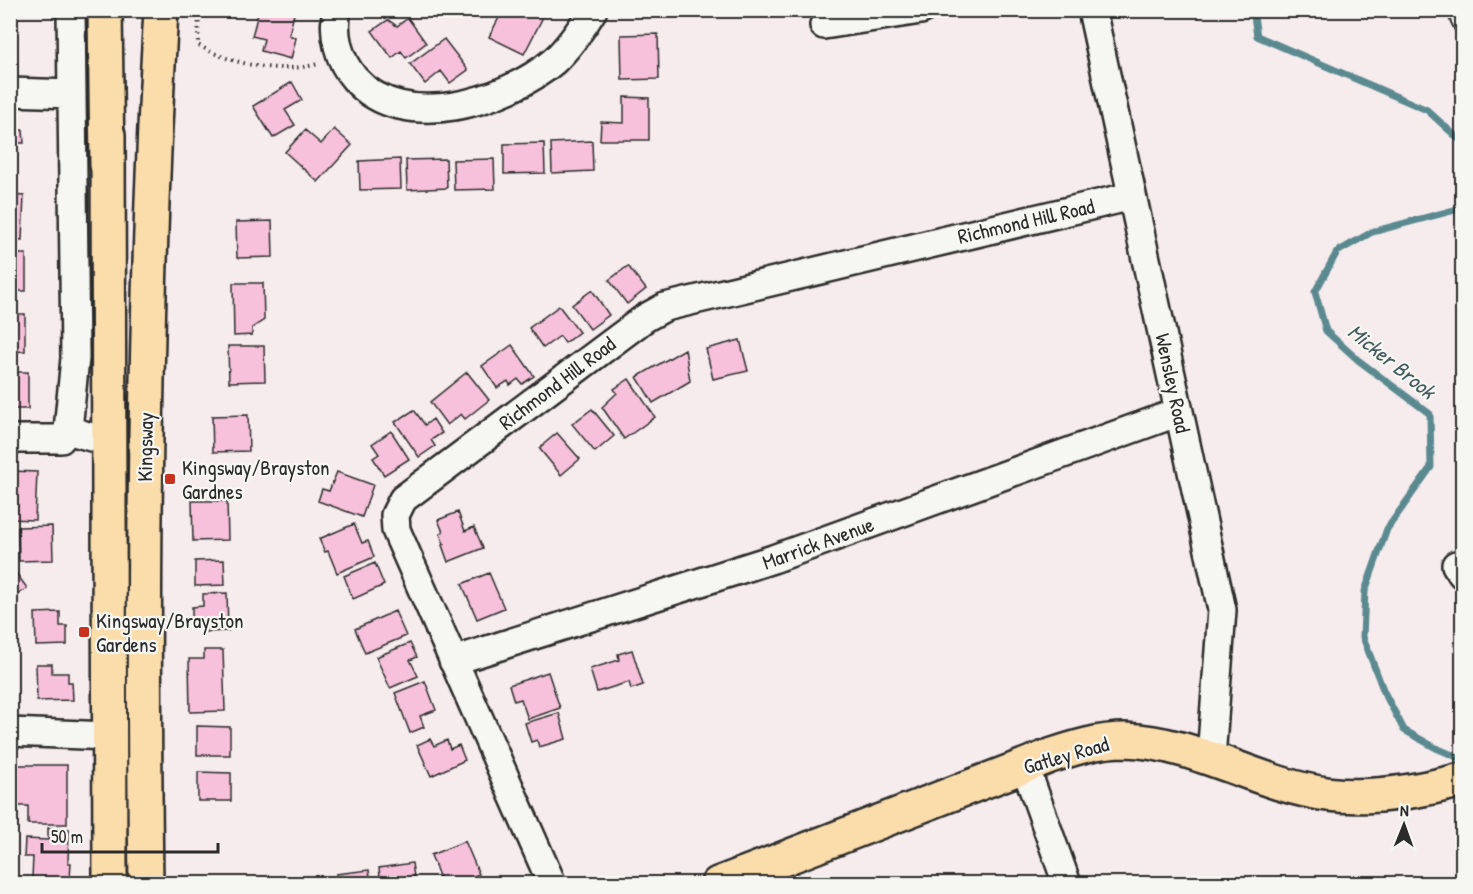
<svg xmlns="http://www.w3.org/2000/svg" width="1473" height="894" font-family="'Patrick Hand',sans-serif">
  <rect width="100%" height="100%" fill="#f6ebed"/>
  <filter id="ink" filterUnits="userSpaceOnUse"><feTurbulence type="fractalNoise" baseFrequency=".0167" numOctaves="2"/><feDisplacementMap in="SourceGraphic" scale="12" xChannelSelector="R" yChannelSelector="G"/><feConvolveMatrix kernelMatrix="1 2 1 2 8 2 1 2 1" color-interpolation-filters="sRGB"/></filter>
  <g filter="url(#ink)">
    <g fill="none" stroke-linecap="round" stroke-linejoin="round">
      <path stroke="#5a8a90" stroke-width="7" d="M1253,10L1257,36L1427,110L1462,142
        M1462,208L1372,232L1337,252L1315,292L1326,331L1358,360L1430,414L1431,467L1387,529L1365,591L1363,637L1384,692L1404,730L1436,748L1462,759"/>
    </g>
    <path fill="#f7c1db" stroke="#2b2b2b" stroke-width="1.5" d="M259,10H295L289,35L296,38L291,59L261,51L264,39L252,36Z
      M503,10H536L544,15L524,54L489,37Z
      M408,18L426,43L406,58L401,51L392,58L372,31L388,20L397,26Z
      M16,22L17,81H10V23Z
      M658,34L659,79L622,80L621,35Z
      M444,39L468,70L450,83L441,71L425,84L410,64Z
      M292,82L302,100L285,110L295,125L273,138L253,106Z
      M624,97L649,98V140H600L601,122L624,123Z
      M334,129L352,145L318,182L285,152L305,130L321,144Z
      M10,130H23L24,143H16L17,150L10,151Z
      M592,141L593,171L552,173L551,143Z
      M544,143L545,173L504,174V144Z
      M400,159L401,189L360,190L359,161Z
      M446,159L447,188L407,190L406,160Z
      M494,159L495,189L454,190L453,160Z
      M10,195L24,196L22,240L10,239Z
      M272,221L273,257L237,258L236,222Z
      M10,254H26V291H10Z
      M628,266L646,289L627,304L609,280Z
      M233,283H263L264,320L252,328V335L234,336Z
      M592,290L609,315L590,329L572,305Z
      M559,306L579,332L565,343L560,336L543,348L529,328Z
      M10,314H25V351L10,352Z
      M740,340L748,371L713,379L706,349Z
      M512,345L534,376L522,384L518,379L510,385L508,381L497,388L482,366Z
      M228,346H264L265,381L229,382Z
      M685,349L690,381L653,403L637,377Z
      M10,372H28V409H10Z
      M467,372L489,400L465,419L461,414L447,425L430,402Z
      M629,379L655,417L624,439L602,407L617,393L614,389Z
      M592,409L614,436L595,452L572,424Z
      M414,410L425,425L433,419L442,433L431,440L435,446L419,457L395,422Z
      M248,415L249,451L213,452L212,416Z
      M391,431L409,459L384,475L373,458L379,454L372,444Z
      M557,433L580,459L561,475L539,448Z
      M11,471L37,472L35,520L10,519Z
      M337,472L373,485L362,517L318,501L322,489L329,491Z
      M192,501H227L228,540L193,541Z
      M458,512L465,531L474,527L483,548L448,562L442,545L444,544L440,534L443,532L438,520Z
      M354,524L362,543L368,541L374,557L337,573L328,551L325,552L319,539Z
      M52,526L53,560L19,561L18,527Z
      M224,560L225,585L195,586V561Z
      M375,563L384,585L353,599L344,576Z
      M14,570L27,588L10,600V573Z
      M489,573L504,608L477,619L462,584Z
      M227,593L228,631L205,632V625H192V607L203,606V594Z
      M395,611L406,636L365,653L355,629Z
      M60,612V626H67V645L36,646L35,613Z
      M410,643L417,657L410,660L418,676L390,688L376,657Z
      M204,650H223L225,711L190,712L189,659H204Z
      M632,650L643,685L631,689L629,682L597,692L590,669L619,660L618,654Z
      M36,664H52V673H68V682H72L73,700L37,701Z
      M548,672L560,708L528,719L521,699L514,701L509,685Z
      M425,681L436,710L420,716L424,727L410,733L395,693Z
      M559,713L566,739L539,747L537,740L531,742L525,723Z
      M197,726L230,727V755H197Z
      M430,739L434,746L447,740L450,749L459,745L465,760L431,776L417,745Z
      M17,765H67V824H28V806H17Z
      M198,772L231,773V801H198Z
      M48,828L69,829L68,863H71L70,879L32,878L33,857H24L25,839L48,840Z
      M465,841L479,874L455,884H442L431,855Z
      M412,863L415,884H381L379,868Z
      M369,870L371,884H337L336,874Z
      M321,877L322,884H288V882Z"/>
    <g fill="none" stroke-linecap="round" stroke-linejoin="round">
      <defs>
        <path id="service" d="M1454,10L1462,27"/>
        <path id="minor" d="M71,10L75,358L68,430L91,437H108
          M337,10C332,34 339,61 355,79C403,134 506,102 554,61C569,47 582,28 593,10
          M1092,10L1222,610L1211,758
          M824,25L921,10
          M10,92L72,94
          M10,439H61L68,430
          M1456,565L1462,574
          M453,661L773,559L1179,412
          M10,732L109,736
          M1025,766L1067,884
          M552,884L396,530L395,515L403,499L645,318L665,307L1132,196"/>
        <path id="primary" d="M718,884L1050,756C1074,748 1099,740 1125,740C1196,742 1258,785 1327,794C1371,800 1420,791 1462,780"/>
        <path id="trunk" d="M108,135L110,884
          M146,884C142,592 144,301 161,10"/>
        <path id="motorway" d="M105,10L107,165"/>
      </defs>
      <use href="#service" stroke="#2b2b2b" stroke-width="18"/>
      <use href="#minor" stroke="#2b2b2b" stroke-width="32"/>
      <use href="#primary" stroke="#2b2b2b" stroke-width="38"/>
      <use href="#trunk" stroke="#2b2b2b" stroke-width="38"/>
      <use href="#motorway" stroke="#2b2b2b" stroke-width="38"/>
      <path stroke="#2b2b2b" stroke-width="4" stroke-dasharray="1.5 4.5" stroke-linecap="butt" d="M199,10L198,45C233,65 279,74 318,64"/>
      <use href="#service" stroke="#f6f6f2" stroke-width="14"/>
      <use href="#minor" stroke="#f6f6f2" stroke-width="27"/>
      <use href="#primary" stroke="#faddab" stroke-width="33"/>
      <use href="#trunk" stroke="#faddab" stroke-width="33"/>
      <use href="#motorway" stroke="#faddab" stroke-width="33"/>
    </g>
  </g>
  <g fill="#c8321e" stroke="#f6f6f2" stroke-width="2">
    <rect x="164" y="473" width="12" height="12" rx="3"/>
    <rect x="78" y="626" width="12" height="12" rx="3"/>
  </g>
  <g text-anchor="middle" dominant-baseline="central" stroke-width="4.5" stroke-linejoin="round" paint-order="stroke">
    <g font-size="21" fill="#2b2b2b" stroke="#f6f6f2">
      <text transform="translate(1026 221) rotate(-13)">Richmond Hill Road</text>
      <text transform="translate(557 383) rotate(-37)">Richmond Hill Road</text>
      <text transform="translate(1173 383) rotate(78)">Wensley Road</text>
      <text transform="translate(145 447) rotate(-89)">Kingsway</text>
      <text transform="translate(818 543) rotate(-20)">Marrick Avenue</text>
      <text transform="translate(1066 755) rotate(-16)">Gatley Road</text>
    </g>
    <g font-size="21" fill="#2b2b2b" stroke="#f6f6f2" text-anchor="start">
      <text x="182" y="467">Kingsway/Brayston<tspan x="182" dy="24">Gardnes</tspan></text>
      <text x="96" y="620">Kingsway/Brayston<tspan x="96" dy="24">Gardens</tspan></text>
    </g>
    <g font-size="22" font-style="italic" fill="#435b5e" stroke="#f6f6f2">
      <text transform="translate(1392 361) rotate(39)">Micker Brook</text>
    </g>
  </g>
  <rect width="1473" height="894" fill="none" stroke="#f6f6f2" stroke-width="36"/>
  <rect x="18" y="18" width="1437" height="858" fill="none" stroke="#2b2b2b" stroke-width="2" filter="url(#ink)"/>
  <g transform="translate(1404 825) rotate(1)" stroke="#f6f6f2" stroke-width="4.5" paint-order="stroke">
  <path d="M0-4.5L10 22L0 15L-10 22Z" fill="#2b2b2b"/>
  <text y="-9" font-size="16" font-weight="bold" text-anchor="middle" fill="#2b2b2b">N</text>
  </g>
  <path d="M42 843v9h176v-9" fill="none" stroke="#2b2b2b" stroke-width="3"/>
  <text x="51" y="843" font-size="18" fill="#2b2b2b" stroke="#f6f6f2" stroke-width="4.5" paint-order="stroke">50 m</text>
</svg>
